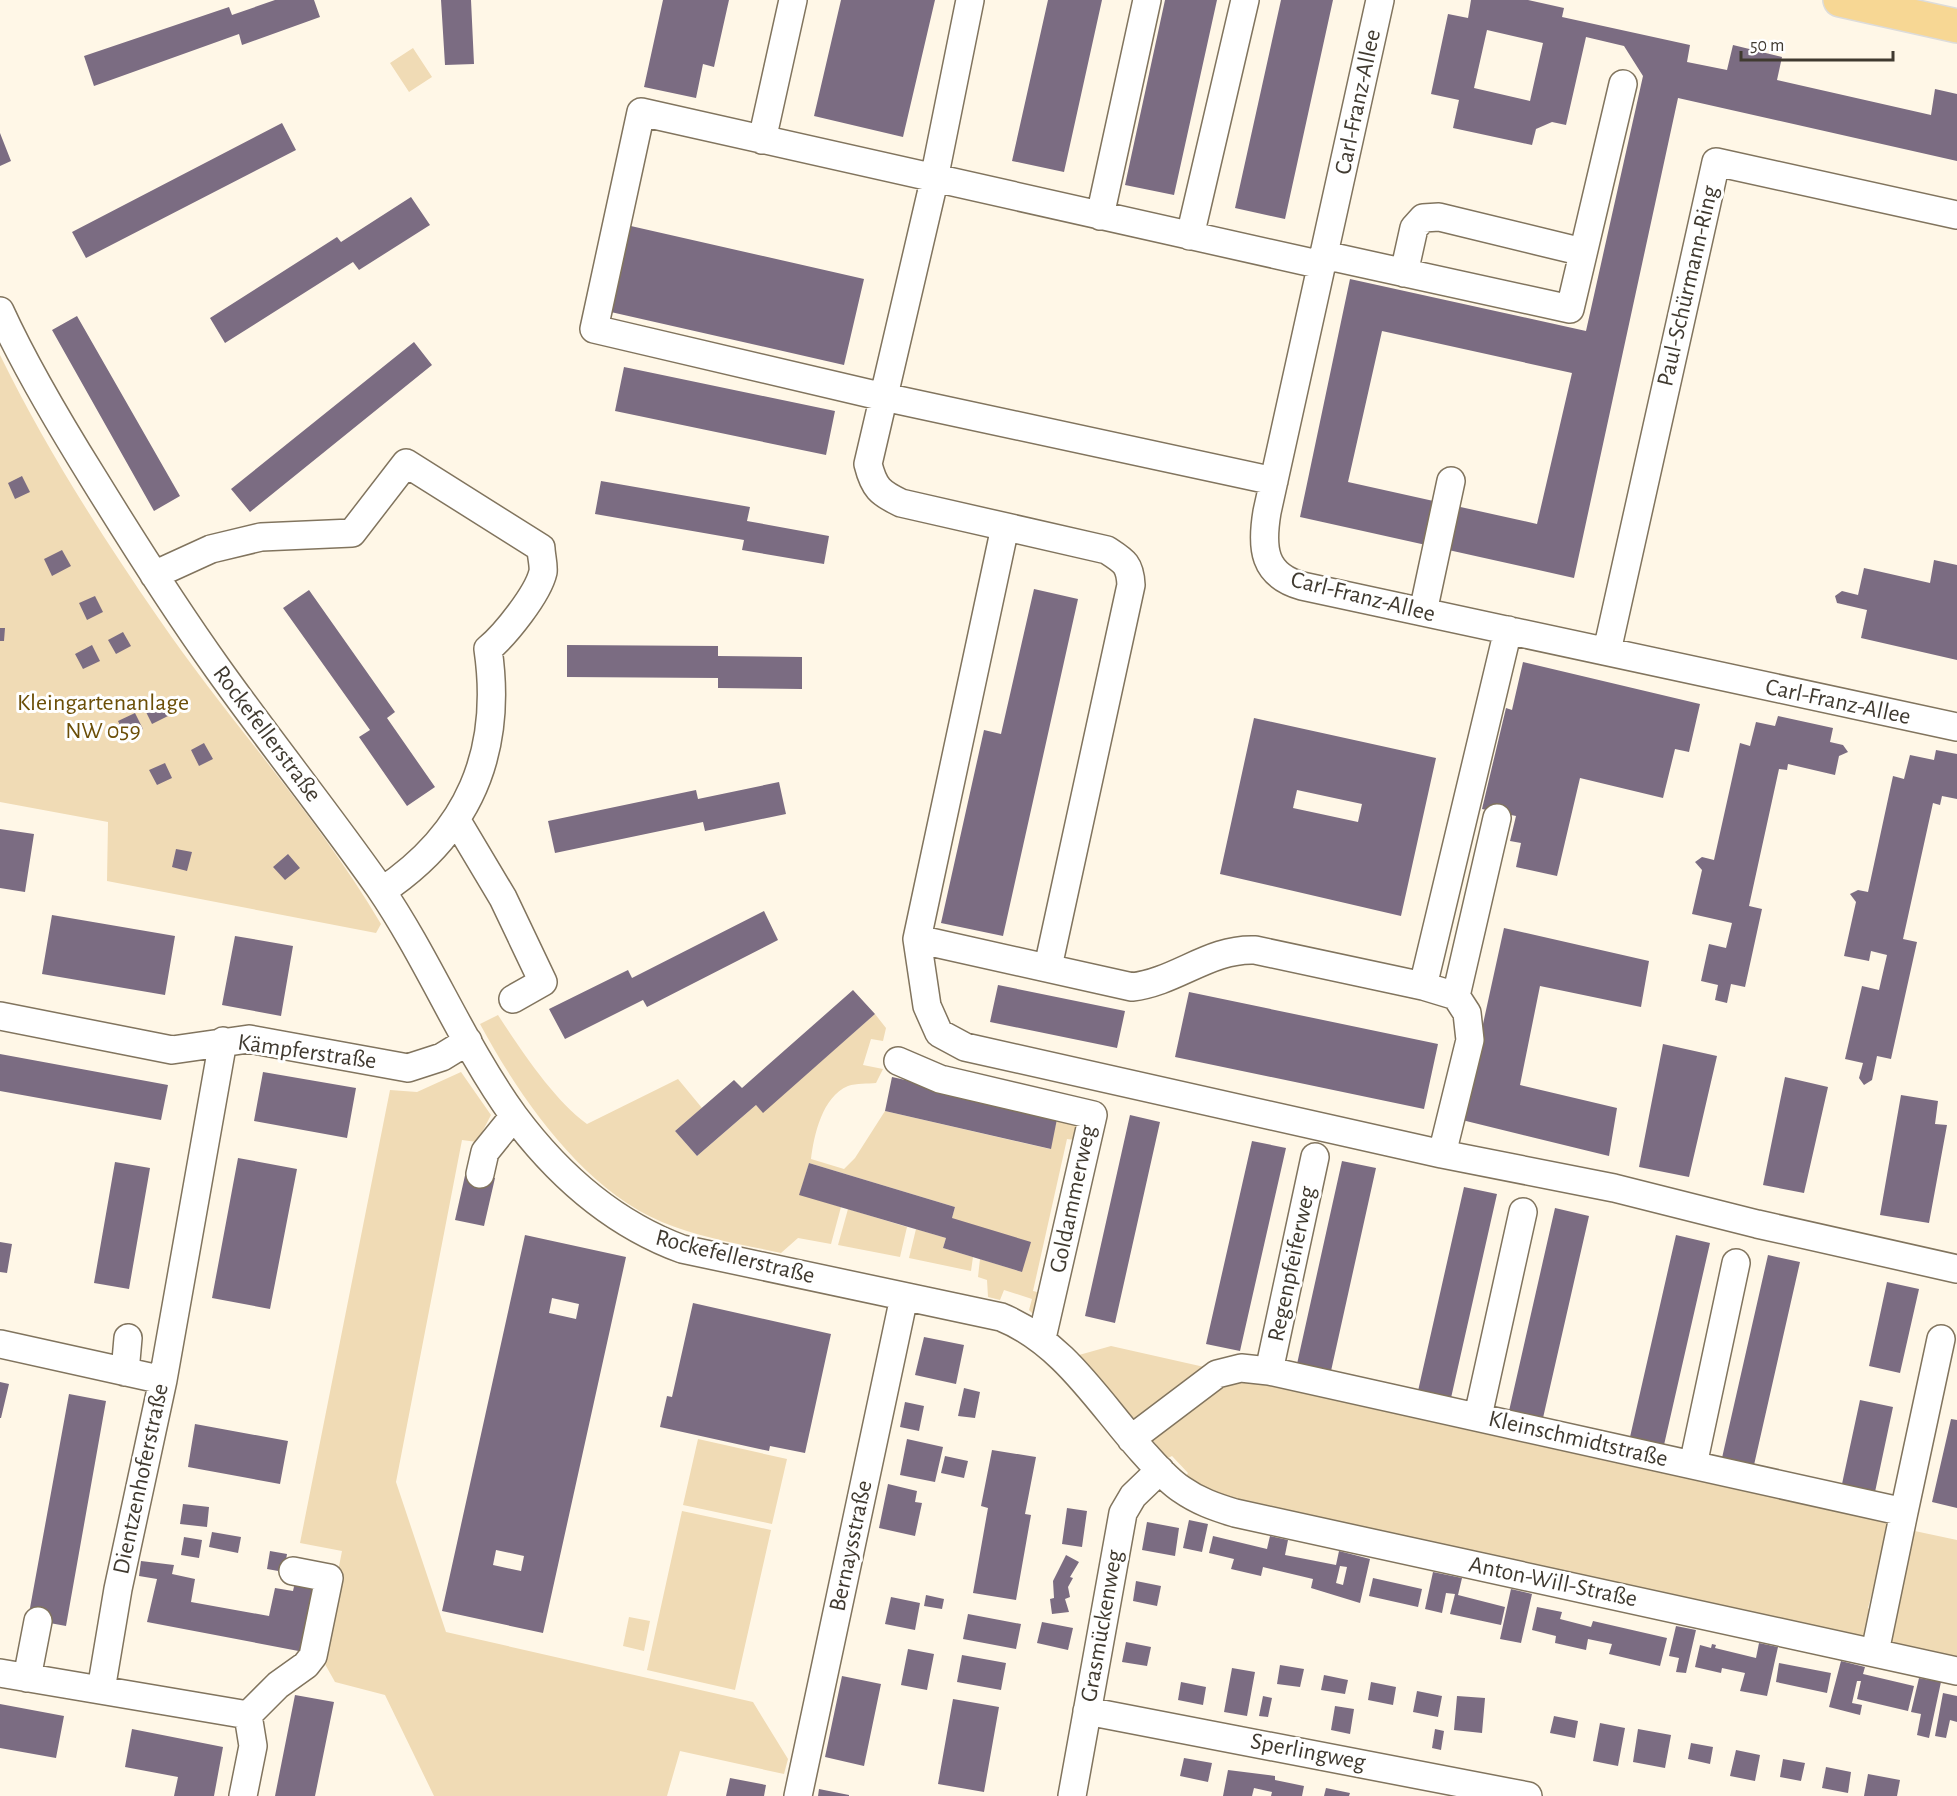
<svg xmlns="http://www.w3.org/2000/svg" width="1957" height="1796" font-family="'Alegreya Sans',sans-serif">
  <rect width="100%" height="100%" fill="#fff7e7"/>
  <path fill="#f0dbb5" d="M413,48L432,77L409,92L390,63Z
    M0,355C45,447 101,535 159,619C231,724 316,814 381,924L376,933L107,881L108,822L0,802Z
    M875,1014L886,1028L883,1041L871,1039L863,1065L883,1069L876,1083C868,1084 856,1083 848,1086C822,1097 814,1135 811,1159L844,1169L855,1158L885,1111L1050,1149L1058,1114L1079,1124L1082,1141L1067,1139L1033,1291L1045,1294L1034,1315L1029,1310L1032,1299L1004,1290L1000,1300L988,1297L987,1280L978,1277L980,1259L1022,1272L952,1218L955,1207L809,1163L800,1194L841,1207L831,1244L798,1238L781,1253C741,1244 700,1238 662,1222C582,1188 520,1098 480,1024L498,1015C521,1050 553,1099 587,1124L678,1079L702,1108L675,1131L697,1156L756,1105L763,1112Z
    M461,1072L491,1115L477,1142L462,1140L396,1482L446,1632L753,1702L788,1759L784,1774L680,1751L667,1796H434L385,1695L335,1682L321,1657L342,1551L300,1543L390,1090L417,1092Z
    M848,1209L907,1227L900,1257L838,1245Z
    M916,1229L946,1238L943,1248L973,1257L971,1271L909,1258Z
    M1111,1346L1886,1521L1894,1533L1888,1534L1868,1608L1874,1615L1871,1629L1859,1639L1209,1494L1186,1476L1188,1473L1172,1456L1168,1458L1079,1355Z
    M698,1439L787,1459L772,1524L683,1505Z
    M682,1511L771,1530L735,1690L647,1670Z
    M1910,1530L1957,1540V1662L1892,1647L1887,1634Z
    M629,1617L650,1621L644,1651L623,1646Z"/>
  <path fill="#7b6c82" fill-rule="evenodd" d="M275,0H314L320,17L242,45L239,34L94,86L84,56L229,7L232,15Z
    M441,0H471L474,64L445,65Z
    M663,0H729L714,67L703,64L696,98L644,87Z
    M841,0H935L903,137L814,116Z
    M1048,0H1102L1064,172L1012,161Z
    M1165,0H1217L1174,195L1125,185Z
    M1281,0H1333L1285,219L1235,208Z
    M1471,0H1528L1564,8L1562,17L1690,45L1687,62L1727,70L1733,45L1782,57L1777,80L1931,115L1935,89L1957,94V161L1678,98L1574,578L1300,517L1350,279L1586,331L1643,76L1624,46L1586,37L1566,125L1552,122L1536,129L1532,145L1453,128L1459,100L1431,94L1448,14L1468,18ZM1487,30L1543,43L1530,101L1474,88ZM1382,331L1572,373L1537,524L1348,482Z
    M282,123L296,150L86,258L72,232Z
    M0,133L11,161L0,166Z
    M411,197L430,225L359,270L353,262L225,343L210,318L337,237L341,242Z
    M622,224L864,279L844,365L602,310Z
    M77,316L180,496L154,511L52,330Z
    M414,342L432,365L250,512L231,489Z
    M624,367L835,411L826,455L615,411Z
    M22,476L30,492L15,499L8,483Z
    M601,481L750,507L747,521L829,536L824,564L742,550L744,540L595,514Z
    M62,550L71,566L52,576L44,559Z
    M1934,560L1957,565V660L1861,638L1867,610L1837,603L1835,596L1842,591L1858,595L1864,568L1930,583Z
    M1034,589L1078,599L1003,936L941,923L984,730L1001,734Z
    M309,590L395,712L387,718L435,787L407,806L359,737L370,730L283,608Z
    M95,596L103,612L87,620L79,603Z
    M0,628H5L4,641H0Z
    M123,632L131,646L116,654L108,640Z
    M92,645L100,661L83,669L75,654Z
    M567,645L718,646V656L802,657V689L718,688V678L567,677Z
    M1523,662L1700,704L1689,752L1675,749L1663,798L1580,778L1557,876L1516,867L1521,843L1510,841L1516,816L1482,809L1506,708L1512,710Z
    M160,700L168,716L152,724L144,708Z
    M135,713L143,729L126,738L118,721Z
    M1778,716L1833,728L1830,742L1843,745L1848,752L1839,756L1835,775L1788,764L1787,770L1779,769L1749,906L1762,909L1745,987L1731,984L1727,1003L1715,1000L1718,985L1701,981L1709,944L1726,948L1732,923L1692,914L1702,870L1695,862L1702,857L1714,860L1740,743L1750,746L1756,722L1775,726Z
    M1254,718L1436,758L1401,916L1220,874ZM1297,790L1362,804L1358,822L1293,808Z
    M204,743L213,759L199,766L191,750Z
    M1936,750L1957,754V799L1942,796L1940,805L1933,803L1903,939L1917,942L1891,1059L1877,1056L1872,1080L1864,1085L1859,1078L1863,1063L1845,1059L1862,986L1879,990L1887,955L1871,951L1869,961L1844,956L1856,902L1850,894L1858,890L1868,892L1893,776L1904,779L1910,755L1934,760Z
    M165,763L172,778L157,785L149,770Z
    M779,782L786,814L705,831L703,822L555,853L548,821L696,790L698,799Z
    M0,829L34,834L25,892L0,888Z
    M176,849L192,852L187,871L172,867Z
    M288,854L300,868L285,880L273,867Z
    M764,911L778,940L647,1007L643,1000L565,1039L549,1009L628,970L632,978Z
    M52,915L175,936L165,995L42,974Z
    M1504,928L1649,961L1641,1007L1540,986L1520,1085L1617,1108L1609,1156L1462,1120Z
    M235,936L293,946L281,1016L222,1005Z
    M998,985L1125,1011L1117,1048L990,1022Z
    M853,990L875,1014L763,1113L756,1105L697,1156L675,1131L734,1080L742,1088Z
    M1189,992L1438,1044L1424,1109L1175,1057Z
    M1663,1044L1717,1056L1689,1177L1639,1167Z
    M0,1054L168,1085L161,1120L0,1091Z
    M263,1072L356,1088L347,1138L254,1121Z
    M892,1077L1058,1114L1051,1149L885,1111Z
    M1785,1077L1828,1087L1804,1193L1763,1185Z
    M1901,1095L1938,1101L1935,1124L1947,1125L1929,1223L1880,1215Z
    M1130,1115L1160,1122L1115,1323L1085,1316Z
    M1252,1141L1286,1148L1240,1351L1206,1344Z
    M238,1158L297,1169L270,1309L212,1298Z
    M1342,1161L1376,1168L1331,1371L1297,1364Z
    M115,1162L150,1168L129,1289L94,1283Z
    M809,1163L955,1207L952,1218L1031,1242L1022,1272L943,1248L946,1238L799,1195Z
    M466,1171L495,1178L484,1226L455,1220Z
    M1464,1187L1497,1194L1451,1398L1418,1391Z
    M1555,1208L1589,1216L1543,1418L1509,1411Z
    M525,1235L626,1257L543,1633L442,1611ZM552,1298L579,1304L576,1319L549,1313ZM496,1550L524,1556L521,1571L493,1565Z
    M1676,1235L1710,1243L1664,1445L1630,1437Z
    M0,1242L12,1244L7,1273L0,1272Z
    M1768,1255L1800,1262L1754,1465L1722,1458Z
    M1887,1282L1919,1289L1900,1373L1869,1366Z
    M693,1303L831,1334L805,1453L770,1446L769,1451L660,1427L667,1396L672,1397Z
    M924,1337L964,1345L956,1384L915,1375Z
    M0,1382L9,1384L1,1418H0Z
    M964,1388L980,1392L975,1418L958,1416Z
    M69,1394L106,1401L66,1626L28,1619Z
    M1860,1400L1893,1407L1875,1492L1842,1484Z
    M905,1402L924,1406L919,1431L900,1427Z
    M1951,1419L1957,1420V1508L1932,1502Z
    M195,1424L288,1441L280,1484L188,1467Z
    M907,1439L943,1447L935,1482L900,1475Z
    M992,1450L1036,1457L1025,1514L1031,1515L1016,1600L973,1593L988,1508L981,1506Z
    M945,1456L968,1461L964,1478L941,1473Z
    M888,1484L917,1491L915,1502L922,1503L915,1536L879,1528Z
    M183,1504L209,1507L207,1527L180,1524Z
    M1067,1508L1087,1511L1082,1547L1062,1544Z
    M1189,1520L1208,1524L1202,1552L1183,1548Z
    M1147,1522L1179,1528L1175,1556L1142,1550Z
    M212,1532L241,1537L238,1553L209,1547Z
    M1213,1536L1267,1549L1270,1536L1288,1540L1285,1555L1336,1565L1339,1551L1370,1559L1360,1603L1311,1588L1313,1579L1263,1567L1261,1576L1231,1569L1234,1559L1209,1553ZM1340,1566L1347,1567L1343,1585L1336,1583Z
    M184,1537L202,1540L199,1558L181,1555Z
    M270,1551L287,1554L284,1572L267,1569Z
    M1066,1555L1079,1562L1070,1577L1073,1578L1068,1587L1070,1597L1065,1599L1069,1612L1052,1614L1050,1599L1054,1598L1053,1581Z
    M141,1561L174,1565L172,1574L195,1579L191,1602L269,1616L275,1588L293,1591L296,1578L322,1583L309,1653L147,1622L157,1579L139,1576Z
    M1433,1572L1462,1578L1458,1595L1505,1607L1501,1625L1450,1614L1455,1594L1446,1593L1442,1613L1425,1609Z
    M1373,1578L1422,1589L1418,1607L1369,1596Z
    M1136,1581L1161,1586L1157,1606L1133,1601Z
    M1511,1589L1532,1594L1521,1643L1500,1639Z
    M926,1595L944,1599L942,1609L924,1606Z
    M891,1597L920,1603L915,1630L885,1624Z
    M1537,1607L1562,1612L1560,1619L1591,1627L1593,1621L1667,1638L1660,1666L1609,1654L1612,1644L1588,1639L1586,1650L1555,1643L1556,1636L1532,1630Z
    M968,1614L1021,1624L1016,1649L963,1639Z
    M1042,1622L1073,1628L1068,1650L1037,1643Z
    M1676,1626L1696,1630L1686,1673L1676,1672L1679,1658L1669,1656Z
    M1126,1642L1151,1647L1147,1666L1122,1662Z
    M1759,1643L1778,1647L1767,1696L1740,1691L1745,1673L1722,1668L1721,1673L1695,1667L1700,1645L1711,1648L1712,1644L1716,1645L1715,1648L1756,1658Z
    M908,1649L934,1654L927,1690L901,1685Z
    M962,1655L1006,1663L1001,1690L957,1682Z
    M1841,1661L1865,1667L1863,1674L1914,1686L1908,1711L1857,1699L1861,1681H1857L1852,1703L1862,1705L1860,1715L1829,1707Z
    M1779,1663L1831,1673L1827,1693L1776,1682Z
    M1280,1665L1304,1669L1300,1687L1277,1684Z
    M1232,1668L1255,1672L1247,1716L1224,1712Z
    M1324,1675L1348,1680L1345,1694L1321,1690Z
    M842,1676L881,1684L864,1766L825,1757Z
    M1919,1678L1941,1682L1929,1738L1917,1735L1921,1714L1911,1712Z
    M1181,1682L1206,1687L1203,1705L1178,1700Z
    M1371,1682L1396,1687L1393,1705L1368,1700Z
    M1417,1691L1442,1696L1438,1717L1413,1712Z
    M1943,1693L1957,1696V1722L1950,1720L1946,1738L1935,1736Z
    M295,1695L334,1702L315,1796H275Z
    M1263,1696L1272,1698L1268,1717L1259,1716Z
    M1457,1696L1485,1698L1482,1733L1454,1730Z
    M953,1699L999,1707L984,1792L938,1784Z
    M0,1704L64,1716L56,1758L0,1748Z
    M1335,1706L1354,1709L1350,1734L1331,1730Z
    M1554,1716L1578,1721L1575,1738L1550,1733Z
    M1600,1723L1625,1728L1618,1766L1593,1761Z
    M132,1729L223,1747L214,1796H174L178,1777L125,1767Z
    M1435,1729L1444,1731L1441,1750L1432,1748Z
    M1638,1729L1671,1735L1665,1768L1633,1762Z
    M1691,1743L1713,1747L1710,1764L1688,1759Z
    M1736,1750L1760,1755L1755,1781L1730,1776Z
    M1184,1758L1212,1763L1208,1782L1180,1776Z
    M1783,1759L1805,1763L1801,1781L1780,1777Z
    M1826,1767L1851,1772L1848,1793L1822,1788Z
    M1228,1770L1275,1776V1780L1304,1786L1302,1796H1271L1272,1792L1254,1788L1252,1796H1223Z
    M1868,1774L1900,1780L1897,1796H1864Z
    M730,1778L766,1785L764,1796H726Z
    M1326,1788L1350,1793L1349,1796H1324Z
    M819,1789L849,1795V1796H818Z"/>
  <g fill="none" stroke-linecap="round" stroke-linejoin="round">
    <defs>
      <path id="minor" d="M970,0L931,194L868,464C874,488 880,493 901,503L1107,550C1124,561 1130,564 1131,585L1048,967
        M1380,0L1267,512C1261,548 1263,575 1302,586L1957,727
        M762,140L793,0
        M1100,216L1147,0
        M1190,236L1245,0
        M1324,255L1570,309L1623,84
        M1404,273L1414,228L1423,218L1439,217L1583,252
        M0,311C26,368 59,423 92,476C132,541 173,606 218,669C270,742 327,813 379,887C429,960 462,1044 514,1116C558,1175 614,1224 682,1249L1001,1317C1063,1342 1099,1403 1142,1451C1154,1464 1166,1479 1181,1489C1198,1501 1215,1507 1235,1513L1957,1671
        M1274,481L884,397L594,329L641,112L1322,265
        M1005,527L917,939L1132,987C1176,982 1210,948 1255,950L1423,986L1456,996L1467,1013L1470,1040L1442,1154
        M154,575L211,549L261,537L352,533L406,463L541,548C541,555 544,565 543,572C538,594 505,635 488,649C503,752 469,833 382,891
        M1423,612L1451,481
        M1607,651L1716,162L1957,215
        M457,821L503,898L543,982L513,999
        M917,939L927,1006L939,1033L965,1047L1442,1154L1614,1188L1757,1224L1957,1269
        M1423,986L1508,630
        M1456,996L1497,818
        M0,1016L172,1050L249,1039L408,1068L442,1057L468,1041
        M898,1061L940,1079L1093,1115L1042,1338
        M480,1174L485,1152L514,1116
        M0,1344L163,1380
        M1269,1371L1315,1157
        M125,1372L128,1338
        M1478,1416L1523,1212
        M1131,1439L1217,1374L1241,1368L1269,1371L1904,1512L1875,1652
        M1693,1465L1736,1263
        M1904,1512L1941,1339
        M0,1673L248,1715
        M27,1678L38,1621
        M101,1690L118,1589L163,1380L223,1041
        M1087,1711L1528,1796
        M248,1715L278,1685L306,1665L313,1656L329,1578L293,1571
        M243,1796L253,1746L248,1715
        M798,1796L904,1297
        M1072,1796L1123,1513L1133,1496L1160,1470"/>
      <path id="major" d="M1840,0L1957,26"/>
    </defs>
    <use href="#minor" stroke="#81745e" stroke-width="30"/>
    <use href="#major" stroke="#dddcda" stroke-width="36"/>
    <use href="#minor" stroke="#fff" stroke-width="27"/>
    <use href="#major" stroke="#f7d794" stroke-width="33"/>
  </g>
  <g text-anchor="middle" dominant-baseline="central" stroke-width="6" stroke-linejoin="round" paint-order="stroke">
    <g font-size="24" fill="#403a30" stroke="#fff">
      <text transform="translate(1358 102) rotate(-78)">Carl-Franz-Allee</text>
      <text transform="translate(1688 286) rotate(-77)">Paul-Schürmann-Ring</text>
      <text transform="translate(1363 597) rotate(14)">Carl-Franz-Allee</text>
      <text transform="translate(1838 702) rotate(12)">Carl-Franz-Allee</text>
      <text transform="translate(267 734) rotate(53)">Rockefellerstraße</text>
      <text transform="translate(307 1052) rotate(8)">Kämpferstraße</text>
      <text transform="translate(1073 1199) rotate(-78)">Goldammerweg</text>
      <text transform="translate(735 1257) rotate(14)">Rockefellerstraße</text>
      <text transform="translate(1292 1264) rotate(-78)">Regenpfeiferweg</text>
      <text transform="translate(1578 1439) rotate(13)">Kleinschmidtstraße</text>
      <text transform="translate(141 1479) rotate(-78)">Dientzenhoferstraße</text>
      <text transform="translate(851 1546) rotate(-78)">Bernaysstraße</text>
      <text transform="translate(1553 1582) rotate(12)">Anton-Will-Straße</text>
      <text transform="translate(1102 1626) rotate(-80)">Grasmückenweg</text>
      <text transform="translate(1308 1752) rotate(11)">Sperlingweg</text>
    </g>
    <g font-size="24" fill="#6b4e07" stroke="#fff">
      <text x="103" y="703">Kleingartenanlage<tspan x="103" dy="28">NW 059</tspan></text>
    </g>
  </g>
  <path d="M1741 51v9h152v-9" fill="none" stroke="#403a30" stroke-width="3"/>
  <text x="1750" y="51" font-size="18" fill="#403a30" stroke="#ffffff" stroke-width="4.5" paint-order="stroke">50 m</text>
</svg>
